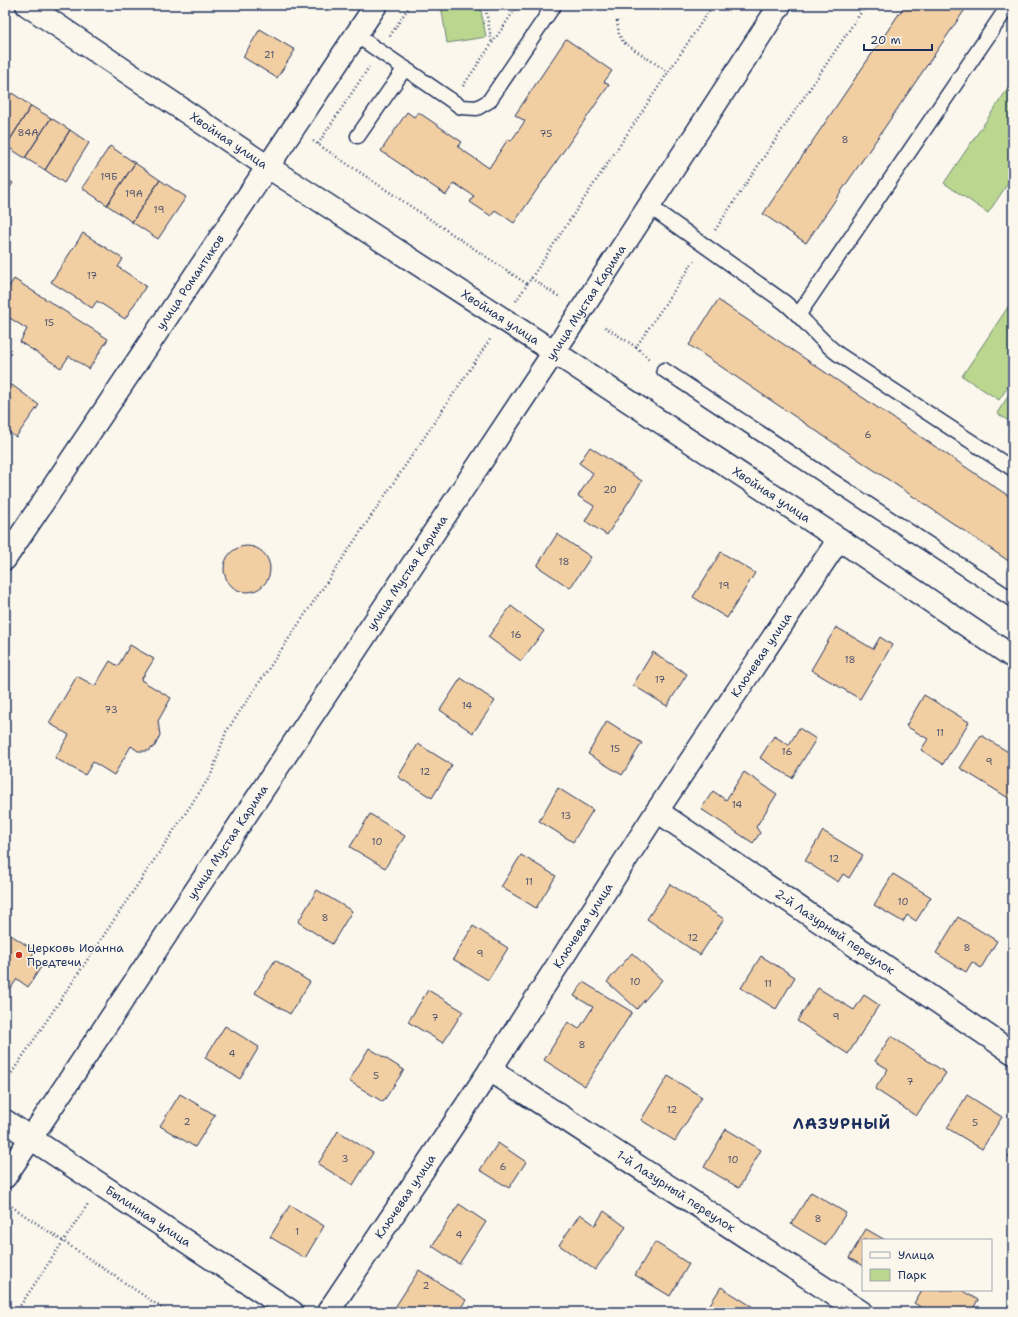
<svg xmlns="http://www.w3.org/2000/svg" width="1018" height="1317" font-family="'Shantell Sans',sans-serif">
  <rect width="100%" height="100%" fill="#fbf7ec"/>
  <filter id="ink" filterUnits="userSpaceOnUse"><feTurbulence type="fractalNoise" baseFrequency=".025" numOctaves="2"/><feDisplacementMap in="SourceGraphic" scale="8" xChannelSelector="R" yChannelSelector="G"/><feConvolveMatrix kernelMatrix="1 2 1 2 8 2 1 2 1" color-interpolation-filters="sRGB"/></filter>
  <g filter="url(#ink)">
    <path fill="#bbd78f" stroke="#6b8376" d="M441,5H480L486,37L447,43Z
      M1013,81V176L988,213L944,183Z
      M1010,304L1013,306V379L999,400L962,376Z
      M1013,389V424L997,413Z"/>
    <path fill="#f2cea3" stroke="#1b2f5e" d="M905,5H968L806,243L763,214Z
      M260,29L295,50L277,78L243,57Z
      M566,39L612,71L604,82L609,85L514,223L495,210L491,216L470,202L474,196L454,183L446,195L381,151L407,112L414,117L418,112L462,142L458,147L489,168L508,139L511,141L525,121L515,115Z
      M12,93L31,106L6,146L5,104Z
      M31,106L51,118L25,158L6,146Z
      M51,118L70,130L45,170L25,158Z
      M70,130L89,143L64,183L45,170Z
      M110,146L135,163L107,205L82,188Z
      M135,163L160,180L132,222L107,205Z
      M5,177L13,183L5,195Z
      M160,180L186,197L158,239L132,222Z
      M83,233L123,259L118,267L146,286L125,319L97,301L92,308L51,282Z
      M14,279L108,339L89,369L69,356L61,368L20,342L27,329L5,315V293Z
      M718,300L1013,499V564L689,345Z
      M8,382L39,405L16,437L5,430V386Z
      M590,447L642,481L607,535L585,521L594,506L578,496L593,473L579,463Z
      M557,534L591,557L570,588L537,566Z
      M224 569a23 23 0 1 1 46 0a23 23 0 1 1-46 0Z
      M721,552L755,573L727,618L693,597Z
      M511,606L544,631L521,661L488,637Z
      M836,627L873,649L880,637L892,645L860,699L811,670Z
      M130,645L154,659L141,680L171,698L158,721L160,735L155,746L148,751H138L131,746L114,775L93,762L85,775L55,758L69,735L49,723L77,676L95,686L110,661L118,666Z
      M653,652L687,674L667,706L633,685Z
      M461,678L495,701L473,733L440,710Z
      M924,695L969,722L943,764L921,750L928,739L906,726Z
      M607,721L642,743L622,775L588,754Z
      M799,728L816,739L792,778L760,758L774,736L789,745Z
      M981,735L1013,755V793L1010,799L960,768Z
      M418,744L452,765L432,798L398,777Z
      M744,772L777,794L756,827L760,833L753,843L701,809L713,791L726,800Z
      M558,788L593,810L573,842L539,821Z
      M370,814L405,836L385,868L350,847Z
      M823,831L863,855L849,878L843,874L838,882L805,861Z
      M521,855L556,876L536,908L501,887Z
      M893,874L931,897L916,921L907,915L903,922L874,905Z
      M670,884L724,919L700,955L647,919Z
      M317,890L352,911L332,944L298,922Z
      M958,917L997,941L981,968L972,962L966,972L936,953Z
      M473,926L508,948L488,980L453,959Z
      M5,931L35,951L29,960L41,967L28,987L17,979L11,988L5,984Z
      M632,953L662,980L637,1009L607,982Z
      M761,956L795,977L776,1009L741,988Z
      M275,960L310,982L290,1014L255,993Z
      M583,982L632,1012L585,1086L544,1060L568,1022L579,1029L593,1007L574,996Z
      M818,988L854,1010L864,995L879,1005L848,1054L797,1021Z
      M428,990L463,1011L443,1043L408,1022Z
      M225,1026L259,1047L240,1079L205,1058Z
      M891,1036L946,1073L916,1116L875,1089L888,1069L875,1061Z
      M369,1048L404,1070L383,1102L349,1081Z
      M668,1076L702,1097L675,1141L641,1120Z
      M180,1094L215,1115L195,1147L160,1126Z
      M967,1095L1002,1117L982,1149L947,1128Z
      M726,1129L761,1150L739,1188L704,1167Z
      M338,1131L373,1153L353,1185L318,1164Z
      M498,1143L526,1162L509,1188L480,1170Z
      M1013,1150V1160L1008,1157Z
      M811,1192L846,1213L826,1245L791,1224Z
      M459,1204L486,1222L459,1264L432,1246Z
      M290,1205L324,1226L305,1258L270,1237Z
      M604,1211L626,1227L595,1270L559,1245L580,1214L595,1225Z
      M866,1229L885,1240H863V1266L849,1258Z
      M655,1242L689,1264L670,1296L635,1275Z
      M419,1270L466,1300L458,1312H392Z
      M721,1287L761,1312H705Z
      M922,1290H961L978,1300L971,1312H929L914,1303Z
      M81,1305L91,1312H75Z"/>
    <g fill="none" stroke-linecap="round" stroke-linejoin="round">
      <defs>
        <path id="lane" d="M356,35L461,107L477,108L489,101L554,5
          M358,136L405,68
          M649,206L784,302C804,318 818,339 838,354L1013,469
          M799,314L1009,5
          M664,370L1013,600"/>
        <g id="street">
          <path id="s1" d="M27,5L268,167L554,352"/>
          <path id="s2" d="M5,559L376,5"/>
          <path id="s3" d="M657,811L1013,1053"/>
          <path id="s4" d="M490,1070L861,1312"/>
          <path id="s5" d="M5,1121L292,1312"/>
          <path id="s6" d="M328,1312L490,1070L657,811L839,539"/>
        </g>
        <g id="secondary">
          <path id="s7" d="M554,352L839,539L1013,657"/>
          <path id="s8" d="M5,1177L554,352L780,5"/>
        </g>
      </defs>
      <use href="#lane" stroke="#1b2f5e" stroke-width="17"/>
      <use href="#street" stroke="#1b2f5e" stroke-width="25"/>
      <use href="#secondary" stroke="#1b2f5e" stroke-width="25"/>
      <path stroke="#1b2f5e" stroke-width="2.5" stroke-dasharray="1 3" stroke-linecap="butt" d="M485,5L492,44
        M617,21L619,34L623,42L668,72
        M390,36L410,5
        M463,86L518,5
        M313,141L527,284
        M318,144L369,67
        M715,230L866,5
        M531,278L561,298
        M516,301L713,5
        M605,327L636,347L694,261
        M636,347L649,359
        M5,1083L211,775L226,732L491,338
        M5,1202L168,1312
        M16,1312L88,1204"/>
      <use href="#lane" stroke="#fbf7ec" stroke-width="14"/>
      <use href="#street" stroke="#fbf7ec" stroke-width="22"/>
      <use href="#secondary" stroke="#fbf7ec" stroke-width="22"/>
    </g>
  </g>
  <circle fill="#c8321e" stroke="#fbf7ec" stroke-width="1.5" cx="19" cy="955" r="4"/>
  <g text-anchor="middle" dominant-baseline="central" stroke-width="3" stroke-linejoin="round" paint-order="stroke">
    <g font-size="10" fill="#51576f">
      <text x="269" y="54">21</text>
      <text x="28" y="132">84А</text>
      <text x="546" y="133">75</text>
      <text x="845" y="139">8</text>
      <text x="109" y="176">19Б</text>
      <text x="134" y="193">19А</text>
      <text x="159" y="209">19</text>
      <text x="92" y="275">17</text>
      <text x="49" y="322">15</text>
      <text x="868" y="434">6</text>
      <text x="610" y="489">20</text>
      <text x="564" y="561">18</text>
      <text x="724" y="585">19</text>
      <text x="516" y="634">16</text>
      <text x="850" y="659">18</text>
      <text x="660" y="679">17</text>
      <text x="467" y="705">14</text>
      <text x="111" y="709">73</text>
      <text x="940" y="732">11</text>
      <text x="615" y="748">15</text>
      <text x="787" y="751">16</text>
      <text x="989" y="761">9</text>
      <text x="425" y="771">12</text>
      <text x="737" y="804">14</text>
      <text x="566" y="815">13</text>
      <text x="377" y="841">10</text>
      <text x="834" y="858">12</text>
      <text x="529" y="881">11</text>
      <text x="903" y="901">10</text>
      <text x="325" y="917">8</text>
      <text x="693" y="937">12</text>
      <text x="967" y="947">8</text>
      <text x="480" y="953">9</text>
      <text x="635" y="981">10</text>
      <text x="768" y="983">11</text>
      <text x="836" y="1016">9</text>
      <text x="435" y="1017">7</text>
      <text x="582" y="1044">8</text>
      <text x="232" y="1053">4</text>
      <text x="376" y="1075">5</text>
      <text x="910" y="1081">7</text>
      <text x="672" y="1109">12</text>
      <text x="187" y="1121">2</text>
      <text x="975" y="1122">5</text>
      <text x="345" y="1158">3</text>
      <text x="733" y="1159">10</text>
      <text x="503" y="1166">6</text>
      <text x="818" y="1218">8</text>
      <text x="297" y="1231">1</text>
      <text x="459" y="1234">4</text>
      <text x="426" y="1285">2</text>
    </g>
    <g font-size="12" fill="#1b2f5e" stroke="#fbf7ec">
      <text stroke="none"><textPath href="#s1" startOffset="243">Хвойная улица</textPath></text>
      <text stroke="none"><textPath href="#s2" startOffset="333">улица Романтиков</textPath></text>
      <text stroke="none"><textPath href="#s8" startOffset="1050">улица Мустая Карима</textPath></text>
      <text stroke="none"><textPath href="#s1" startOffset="567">Хвойная улица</textPath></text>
      <text stroke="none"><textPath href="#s7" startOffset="260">Хвойная улица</textPath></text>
      <text stroke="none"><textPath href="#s8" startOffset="726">улица Мустая Карима</textPath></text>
      <text stroke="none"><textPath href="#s6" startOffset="787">Ключевая улица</textPath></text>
      <text stroke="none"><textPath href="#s8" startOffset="402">улица Мустая Карима</textPath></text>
      <text stroke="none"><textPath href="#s6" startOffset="463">Ключевая улица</textPath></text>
      <text stroke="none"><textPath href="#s3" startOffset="215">2-й Лазурный переулок</textPath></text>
      <text stroke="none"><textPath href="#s4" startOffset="222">1-й Лазурный переулок</textPath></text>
      <text stroke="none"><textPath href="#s6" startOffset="139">Ключевая улица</textPath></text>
      <text stroke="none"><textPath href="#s5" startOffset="172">Былинная улица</textPath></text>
    </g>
    <g font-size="12" fill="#1b2f5e" stroke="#fbf7ec" text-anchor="start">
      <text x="27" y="948">Церковь Иоанна<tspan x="27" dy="14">Предтечи</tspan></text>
    </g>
    <g font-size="16" font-weight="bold" letter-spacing="1" fill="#1b2f5e" stroke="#fbf7ec">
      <text x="842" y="1123">ЛАЗУРНЫЙ</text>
    </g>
  </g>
  <rect width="1018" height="1317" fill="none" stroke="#fbf7ec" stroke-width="20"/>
  <rect x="10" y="10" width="998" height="1297" fill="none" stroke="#1b2f5e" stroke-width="1.5" filter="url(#ink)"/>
  <rect x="862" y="1239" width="130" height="52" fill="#fbf7ec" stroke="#a1a7b3"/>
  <rect x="870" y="1252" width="20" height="6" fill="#fbf7ec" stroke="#a1a7b3"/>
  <text x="898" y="1259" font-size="12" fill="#1b2f5e">Улица</text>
  <rect x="870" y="1269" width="20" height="12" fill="#bbd78f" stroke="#a1a7b3"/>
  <text x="898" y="1279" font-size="12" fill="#1b2f5e">Парк</text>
  <path d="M864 44v6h68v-6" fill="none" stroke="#1b2f5e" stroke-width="2"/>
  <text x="870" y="44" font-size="12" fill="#1b2f5e" stroke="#fbf7ec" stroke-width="3" paint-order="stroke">20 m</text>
</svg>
